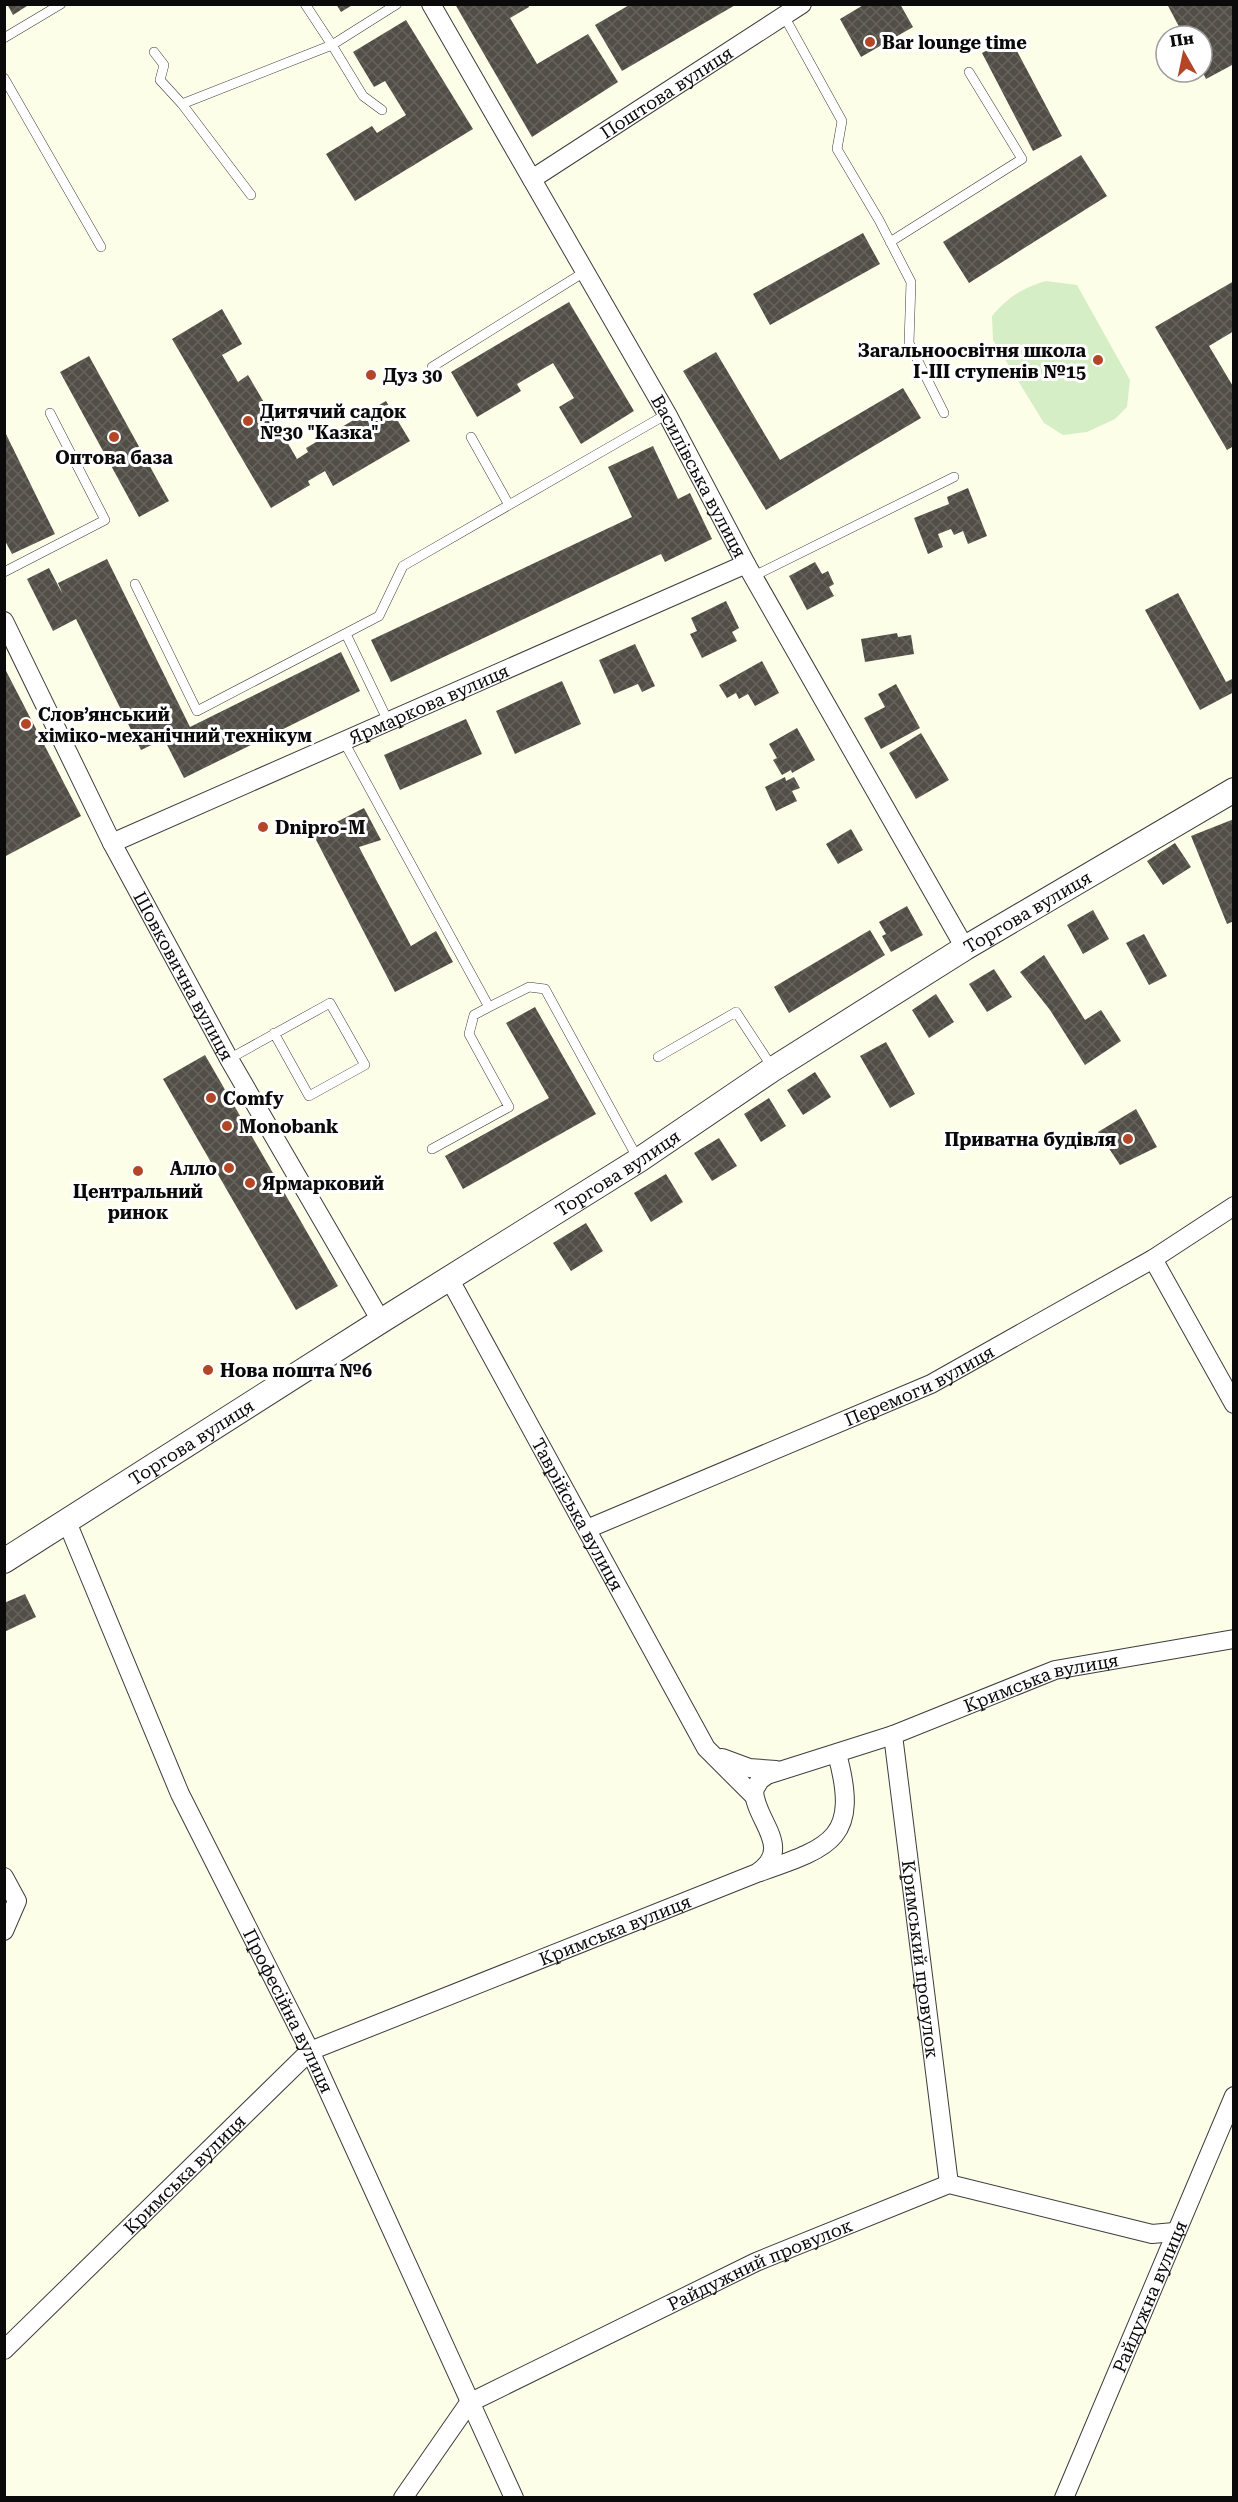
<svg xmlns="http://www.w3.org/2000/svg" width="1238" height="2502" font-family="'Roboto Serif',serif">
  <defs>
    <pattern id="building-cross-hatch" width="8" height="8" patternUnits="userSpaceOnUse" patternTransform="scale(1.5)"><rect width="8" height="8" fill="#524e47"/><path d="M0 0l8 8M0 8l8-8" fill="none" stroke="#66635d"/></pattern>
  </defs>
  <rect width="100%" height="100%" fill="#fdfee8"/>
  <path fill="#d5eec5" d="M1046,281L1077,285L1130,380L1127,407L1115,419L1087,432L1063,435L1044,423L993,340L992,316C1008,297 1022,288 1046,281Z"/>
  <path fill="url(#building-cross-hatch)" d="M7,4H30L13,15Z
    M336,4H354L341,12Z
    M455,4H528L529,7L510,18L537,64L588,34L618,82L532,137Z
    M631,4H737L622,71L595,25Z
    M865,4H900L913,27L861,57L840,19Z
    M1167,4H1232L1234,64L1206,79L1202,71V36H1184Z
    M406,20L473,129L355,201L326,154L372,126L377,133L406,115L385,81L374,87L353,52Z
    M1010,38L1062,136L1033,151L982,53Z
    M1081,155L1107,196L969,283L943,242Z
    M863,233L880,264L770,325L753,294Z
    M1234,281V331L1209,346L1234,388V446L1227,450L1155,327Z
    M569,302L634,411L581,444L559,407L574,398L553,363L517,384L521,391L477,417L451,372Z
    M222,309L242,344L222,355L238,382L248,375L297,459L308,452L306,448L386,401L410,441L333,486L325,471L308,481L310,485L271,508L172,339Z
    M716,352L780,460L903,388L921,418L766,510L683,371Z
    M89,356L169,501L139,517L60,372Z
    M4,430L55,534L12,554L4,539Z
    M653,446L678,499L690,493L712,539L665,562L661,554L391,682L371,640L632,517L608,467Z
    M968,488L987,536L968,544L963,531L954,535L951,529L938,534L943,547L928,554L914,518L949,504L947,497Z
    M107,559L190,727L341,652L360,691L184,778L164,739L141,750L76,619L53,631L27,579L49,568L63,595L58,583Z
    M815,562L822,574L828,571L834,584L829,587L834,596L807,610L789,576Z
    M1178,593L1226,682L1234,678V692L1200,710L1145,610Z
    M726,601L739,628L732,632L737,641L702,658L690,634L697,631L691,618Z
    M897,633L898,637L911,635L914,654L865,662L861,639Z
    M635,644L655,686L642,692L638,684L614,694L599,660Z
    M762,661L779,693L755,706L748,694L739,699L736,693L727,698L719,685Z
    M4,667L81,816L4,857Z
    M562,681L581,724L515,754L496,711Z
    M896,684L920,728L881,749L864,718L885,707L878,694Z
    M466,719L482,754L400,790L384,755Z
    M797,728L815,760L792,773L791,770L782,775L773,760L777,758L769,744Z
    M921,733L949,780L916,799L889,753Z
    M785,777L786,781L794,777L800,788L792,791L797,801L776,811L765,787Z
    M364,808L381,840L359,847L411,946L436,931L453,962L395,992L313,834Z
    M1234,819V921L1227,924L1191,836Z
    M851,829L863,850L838,864L826,844Z
    M1175,843L1191,867L1163,885L1147,861Z
    M907,906L923,935L891,952L882,936L886,934L879,922Z
    M1093,910L1109,939L1083,954L1067,925Z
    M870,930L885,955L789,1013L774,987Z
    M1144,934L1167,976L1149,985L1126,943Z
    M1044,955L1085,1020L1101,1010L1121,1041L1085,1065L1050,1010L1020,972Z
    M994,969L1012,997L987,1012L969,984Z
    M936,994L954,1022L929,1038L912,1010Z
    M535,1007L596,1114L463,1189L445,1156L549,1098L506,1023Z
    M886,1042L915,1094L890,1108L860,1056Z
    M205,1055L338,1286L296,1310L163,1079Z
    M815,1072L831,1097L803,1115L787,1090Z
    M769,1098L786,1126L761,1142L744,1114Z
    M1136,1109L1157,1147L1120,1165L1098,1132Z
    M719,1138L737,1166L712,1181L694,1153Z
    M666,1174L683,1202L651,1222L634,1193Z
    M586,1223L603,1251L571,1271L553,1243Z
    M25,1594L36,1617L4,1632V1603Z"/>
  <g fill="none" stroke-linecap="round" stroke-linejoin="round">
    <defs>
      <path id="service" d="M784,16L842,121L837,149L879,220L911,282L909,343L944,413
        M4,38L61,4
        M154,52L164,65L160,80L182,104L251,195
        M4,78L101,247
        M182,104L332,45L305,4
        M382,110L363,96L332,45L397,4
        M890,242L1022,159L969,72
        M432,367L586,271
        M471,437L509,505
        M4,572L105,520L50,413
        M754,576L954,477
        M135,584L197,711L379,616L403,566L667,414
        M346,634L388,721
        M343,740L489,1007L529,987L545,989L638,1159
        M658,1057L736,1012L772,1067
        M229,1059L330,1003L365,1065L309,1096L274,1033
        M432,1149L509,1107L469,1034L474,1015L489,1007"/>
      <g id="minor">
        <path id="s1" d="M431,4L667,414L746,564L965,948"/>
        <path id="s2" d="M532,179L802,4"/>
        <path id="s3" d="M4,621L112,843L229,1059L381,1321"/>
        <path id="s4" d="M112,843L746,564"/>
        <path d="M1153,1259L1234,1404"/>
        <path id="s5" d="M450,1280L706,1748L754,1796"/>
        <path id="s6" d="M67,1522L180,1794L310,2051L514,2498"/>
        <path id="s7" d="M587,1529L931,1384L1153,1259L1234,1206"/>
        <path id="s8" d="M893,1735L949,2184"/>
        <path d="M722,1758L749,1768L776,1770"/>
        <path d="M760,1872C832,1847 860,1838 837,1754"/>
        <path d="M4,1877L17,1901L4,1931"/>
        <path id="s9" d="M4,2350L310,2051L757,1873C795,1848 754,1820 754,1790L760,1780L767,1775L893,1735L1055,1670L1234,1639"/>
        <path id="s10" d="M403,2498L469,2403L756,2262L949,2184L1152,2234L1174,2232"/>
        <path id="s11" d="M1064,2498L1234,2096"/>
      </g>
      <g id="tertiary">
        <path id="s12" d="M4,1561L381,1321L639,1160L773,1069L965,948L1234,790"/>
      </g>
    </defs>
    <use href="#service" stroke="#3d3d3d" stroke-width="10"/>
    <use href="#minor" stroke="#3d3d3d" stroke-width="20"/>
    <use href="#tertiary" stroke="#3d3d3d" stroke-width="26"/>
    <use href="#service" stroke="#fff" stroke-width="9"/>
    <use href="#minor" stroke="#fff" stroke-width="18"/>
    <use href="#tertiary" stroke="#fff" stroke-width="24"/>
  </g>
  <g fill="#b44628" stroke="#fff" stroke-width="2">
    <circle cx="870" cy="42" r="6"/>
    <circle cx="1098" cy="360" r="6"/>
    <circle cx="371" cy="375" r="6"/>
    <circle cx="248" cy="421" r="6"/>
    <circle cx="114" cy="437" r="6"/>
    <circle cx="26" cy="724" r="6"/>
    <circle cx="263" cy="827" r="6"/>
    <circle cx="211" cy="1098" r="6"/>
    <circle cx="227" cy="1126" r="6"/>
    <circle cx="1128" cy="1139" r="6"/>
    <circle cx="229" cy="1168" r="6"/>
    <circle cx="138" cy="1171" r="6"/>
    <circle cx="250" cy="1183" r="6"/>
    <circle cx="208" cy="1370" r="6"/>
  </g>
  <g text-anchor="middle" dominant-baseline="central" stroke-width="6" stroke-linejoin="round" paint-order="stroke">
    <g font-size="18" font-weight="bold" fill="#0a0a0a" stroke="#fff" text-anchor="start">
      <text x="882" y="42">Bar lounge time</text>
      <text x="1086" y="350" text-anchor="end">Загальноосвітня школа<tspan x="1086" dy="21">І-ІІІ ступенів №15</tspan></text>
      <text x="383" y="375">Дуз 30</text>
      <text x="260" y="411">Дитячий садок<tspan x="260" dy="21">№30 "Казка"</tspan></text>
      <text x="114" y="457" text-anchor="middle">Оптова база</text>
      <text x="38" y="714">Слов’янський<tspan x="38" dy="21">хіміко-механічний технікум</tspan></text>
      <text x="275" y="827">Dnipro-M</text>
      <text x="223" y="1098">Comfy</text>
      <text x="239" y="1126">Monobank</text>
      <text x="1116" y="1139" text-anchor="end">Приватна будівля</text>
      <text x="217" y="1168" text-anchor="end">Алло</text>
      <text x="262" y="1183">Ярмарковий</text>
      <text x="138" y="1191" text-anchor="middle">Центральний<tspan x="138" dy="21">ринок</tspan></text>
      <text x="220" y="1370">Нова пошта №6</text>
    </g>
    <g font-size="18" fill="#0a0a0a" stroke="#fff">
      <text stroke="none"><textPath href="#s2" startOffset="160">Поштова вулиця</textPath></text>
      <text stroke="none"><textPath href="#s1" startOffset="543">Василівська вулиця</textPath></text>
      <text stroke="none"><textPath href="#s4" startOffset="346">Ярмаркова вулиця</textPath></text>
      <text stroke="none"><textPath href="#s12" startOffset="1212">Торгова вулиця</textPath></text>
      <text stroke="none"><textPath href="#s3" startOffset="398">Шовковична вулиця</textPath></text>
      <text stroke="none"><textPath href="#s12" startOffset="726">Торгова вулиця</textPath></text>
      <text stroke="none"><textPath href="#s7" startOffset="362">Перемоги вулиця</textPath></text>
      <text stroke="none"><textPath href="#s12" startOffset="222">Торгова вулиця</textPath></text>
      <text stroke="none"><textPath href="#s5" startOffset="267">Таврійська вулиця</textPath></text>
      <text stroke="none"><textPath href="#s9" startOffset="1312">Кримська вулиця</textPath></text>
      <text stroke="none"><textPath href="#s9" startOffset="756">Кримська вулиця</textPath></text>
      <text stroke="none"><textPath href="#s8" startOffset="226">Кримський провулок</textPath></text>
      <text stroke="none"><textPath href="#s6" startOffset="537">Професійна вулиця</textPath></text>
      <text stroke="none"><textPath href="#s9" startOffset="252">Кримська вулиця</textPath></text>
      <text stroke="none"><textPath href="#s10" startOffset="438">Райдужний провулок</textPath></text>
      <text stroke="none"><textPath href="#s11" startOffset="219">Райдужна вулиця</textPath></text>
    </g>
  </g>
  <rect width="1238" height="2502" fill="none" stroke="#0a0a0a" stroke-width="12"/>
  <g transform="translate(1184 54) rotate(351)"><circle r="28" fill="#ffffff" stroke="#9d9d9d" stroke-width="1.5"/>
  <path d="M0-4.5L10 22L0 15L-10 22Z" fill="#b44628"/>
  <text y="-9" font-size="16" font-weight="bold" text-anchor="middle" fill="#0a0a0a">Пн</text>
  </g>
</svg>
